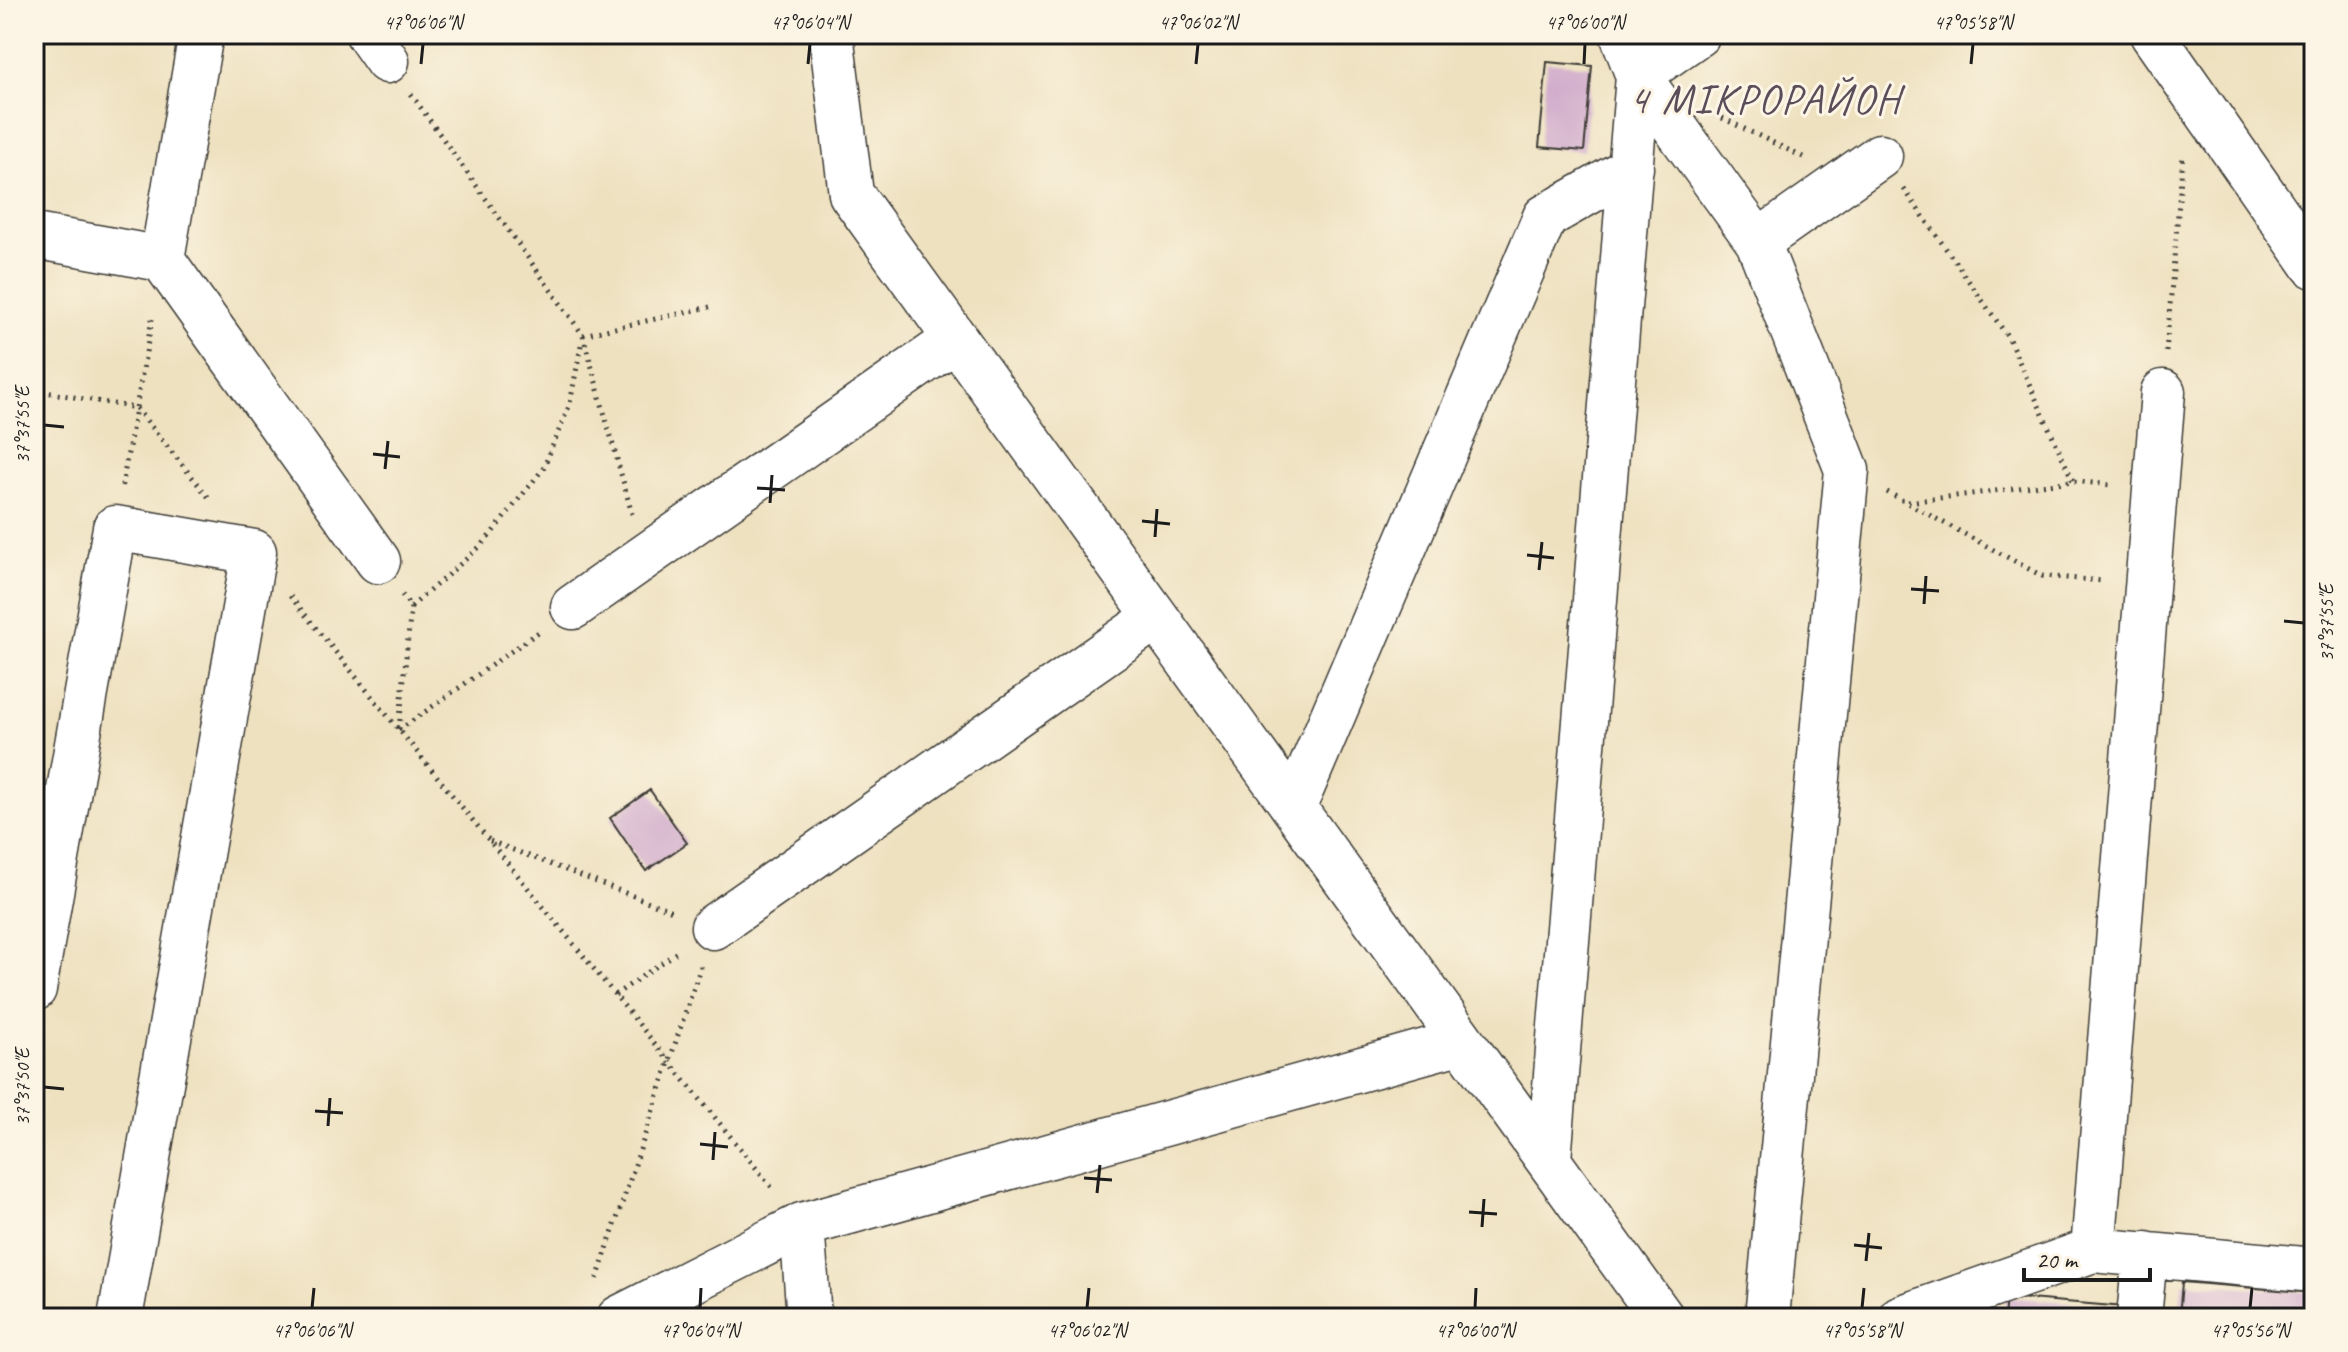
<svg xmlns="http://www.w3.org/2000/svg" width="2348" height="1352" font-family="Caveat,sans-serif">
  <rect width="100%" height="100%" fill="#fcf5e5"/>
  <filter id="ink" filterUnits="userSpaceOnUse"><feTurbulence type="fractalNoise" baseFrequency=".0125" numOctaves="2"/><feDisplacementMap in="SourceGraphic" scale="16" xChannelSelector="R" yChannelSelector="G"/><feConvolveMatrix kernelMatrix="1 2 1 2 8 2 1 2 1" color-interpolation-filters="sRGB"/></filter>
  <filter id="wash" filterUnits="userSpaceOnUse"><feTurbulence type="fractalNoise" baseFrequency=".006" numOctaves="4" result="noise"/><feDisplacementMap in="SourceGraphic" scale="32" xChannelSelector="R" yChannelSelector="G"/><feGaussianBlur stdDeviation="1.8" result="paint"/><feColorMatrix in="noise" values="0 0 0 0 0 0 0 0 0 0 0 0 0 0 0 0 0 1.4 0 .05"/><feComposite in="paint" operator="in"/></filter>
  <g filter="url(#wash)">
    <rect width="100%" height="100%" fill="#eee1c0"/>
    <g id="blocks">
      <path fill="#cfa9cb" d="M1547,62L1592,66L1584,151L1539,147Z
        M650,790L687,843L646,871L610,818Z
        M2182,1282L2314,1293V1318H2179Z
        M2006,1297L2125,1307L2124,1318H2004Z"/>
    </g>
  </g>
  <g filter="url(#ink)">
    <use href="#blocks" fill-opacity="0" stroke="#3c3a35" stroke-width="2"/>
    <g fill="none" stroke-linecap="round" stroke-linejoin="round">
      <defs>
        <path id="minor" d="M368,34L387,61
          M831,34L851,194L1662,1318
          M1622,34L1638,76L1758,242L1847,470L1767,1318
          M2152,34L2314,266
          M34,236L162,259L378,561
          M1758,242L1880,156
          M162,259L201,34
          M573,607L956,339
          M1294,807L1545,217L1631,168
          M713,927L1156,617
          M34,989L115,528L254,552L120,1318
          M1549,1160L1638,76L1698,34
          M802,1225L809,1318
          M2093,1250L2163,392
          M619,1318L802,1225L1462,1041
          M1900,1318L2093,1250L2314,1270
          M2139,1318L2145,1254"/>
      </defs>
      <use href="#minor" stroke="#3c3a35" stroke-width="47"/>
      <path stroke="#3c3a35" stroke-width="5" stroke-dasharray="2 6" stroke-linecap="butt" d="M411,94L583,335L632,514
        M1722,118L1803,157
        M1904,189L2008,337L2073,481
        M583,335L714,306
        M2166,352L2183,155
        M34,390L136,408L210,499
        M122,486L152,319
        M1887,492L2042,576L2103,581
        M1908,502L2073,481L2112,485
        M290,596L774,1190
        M411,607L483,544L543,469L570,404L582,340
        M399,729L411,607L402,595
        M399,730L540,631
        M490,841L675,912
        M615,995L680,950
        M597,1279L701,966"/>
      <use href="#minor" stroke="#fff" stroke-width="44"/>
    </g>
  </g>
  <path fill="none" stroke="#1c1c1c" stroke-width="3" d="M421,64L423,44M808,64L810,44M1196,64L1198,44M1584,64L1585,44M1971,64L1973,44M44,425L64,427M373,454L400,457M385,469L388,441M757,488L785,490M770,503L772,475M1142,521L1170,524M1155,537L1157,509M1527,555L1554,558M1539,570L1542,542M1911,589L1939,591M1924,604L1926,576M2284,621L2304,623M44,1087L64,1089M315,1111L343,1113M328,1126L330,1098M700,1144L728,1147M713,1160L715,1132M1084,1178L1112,1180M1097,1193L1100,1165M1469,1212L1497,1214M1482,1227L1484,1199M1854,1245L1882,1248M1866,1261L1869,1233M312,1308L314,1288M700,1308L701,1288M1087,1308L1089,1288M1475,1308L1476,1288M1862,1308L1864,1288M2250,1308L2252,1288"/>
  <g text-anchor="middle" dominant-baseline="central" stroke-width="6" stroke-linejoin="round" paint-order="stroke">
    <g font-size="42" letter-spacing="2" fill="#5b4d59" stroke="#fcf5e5">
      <text x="1765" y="99">4 МІКРОРАЙОН</text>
    </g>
  </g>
  <rect width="2348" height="1352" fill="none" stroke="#fcf5e5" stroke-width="88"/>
  <path d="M2024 1268v12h126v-12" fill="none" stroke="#1c1c1c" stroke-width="4"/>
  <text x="2036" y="1268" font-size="24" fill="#1c1c1c" stroke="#fcf5e5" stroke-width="6" paint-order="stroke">20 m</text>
  <rect x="44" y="44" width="2260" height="1264" fill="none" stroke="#1c1c1c" stroke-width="3"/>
  <g font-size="20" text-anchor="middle" fill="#1c1c1c">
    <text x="423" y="29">47°06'06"N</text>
    <text x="810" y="29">47°06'04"N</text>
    <text x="1198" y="29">47°06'02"N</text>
    <text x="1585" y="29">47°06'00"N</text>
    <text x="1973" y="29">47°05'58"N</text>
    <text transform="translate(22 425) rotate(-90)" y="7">37°37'55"E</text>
    <text transform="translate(2326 623) rotate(-90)" y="7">37°37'55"E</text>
    <text transform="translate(22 1087) rotate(-90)" y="7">37°37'50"E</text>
    <text x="312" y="1337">47°06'06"N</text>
    <text x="700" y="1337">47°06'04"N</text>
    <text x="1087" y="1337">47°06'02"N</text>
    <text x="1475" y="1337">47°06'00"N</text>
    <text x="1862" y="1337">47°05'58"N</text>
    <text x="2250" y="1337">47°05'56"N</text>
  </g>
</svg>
